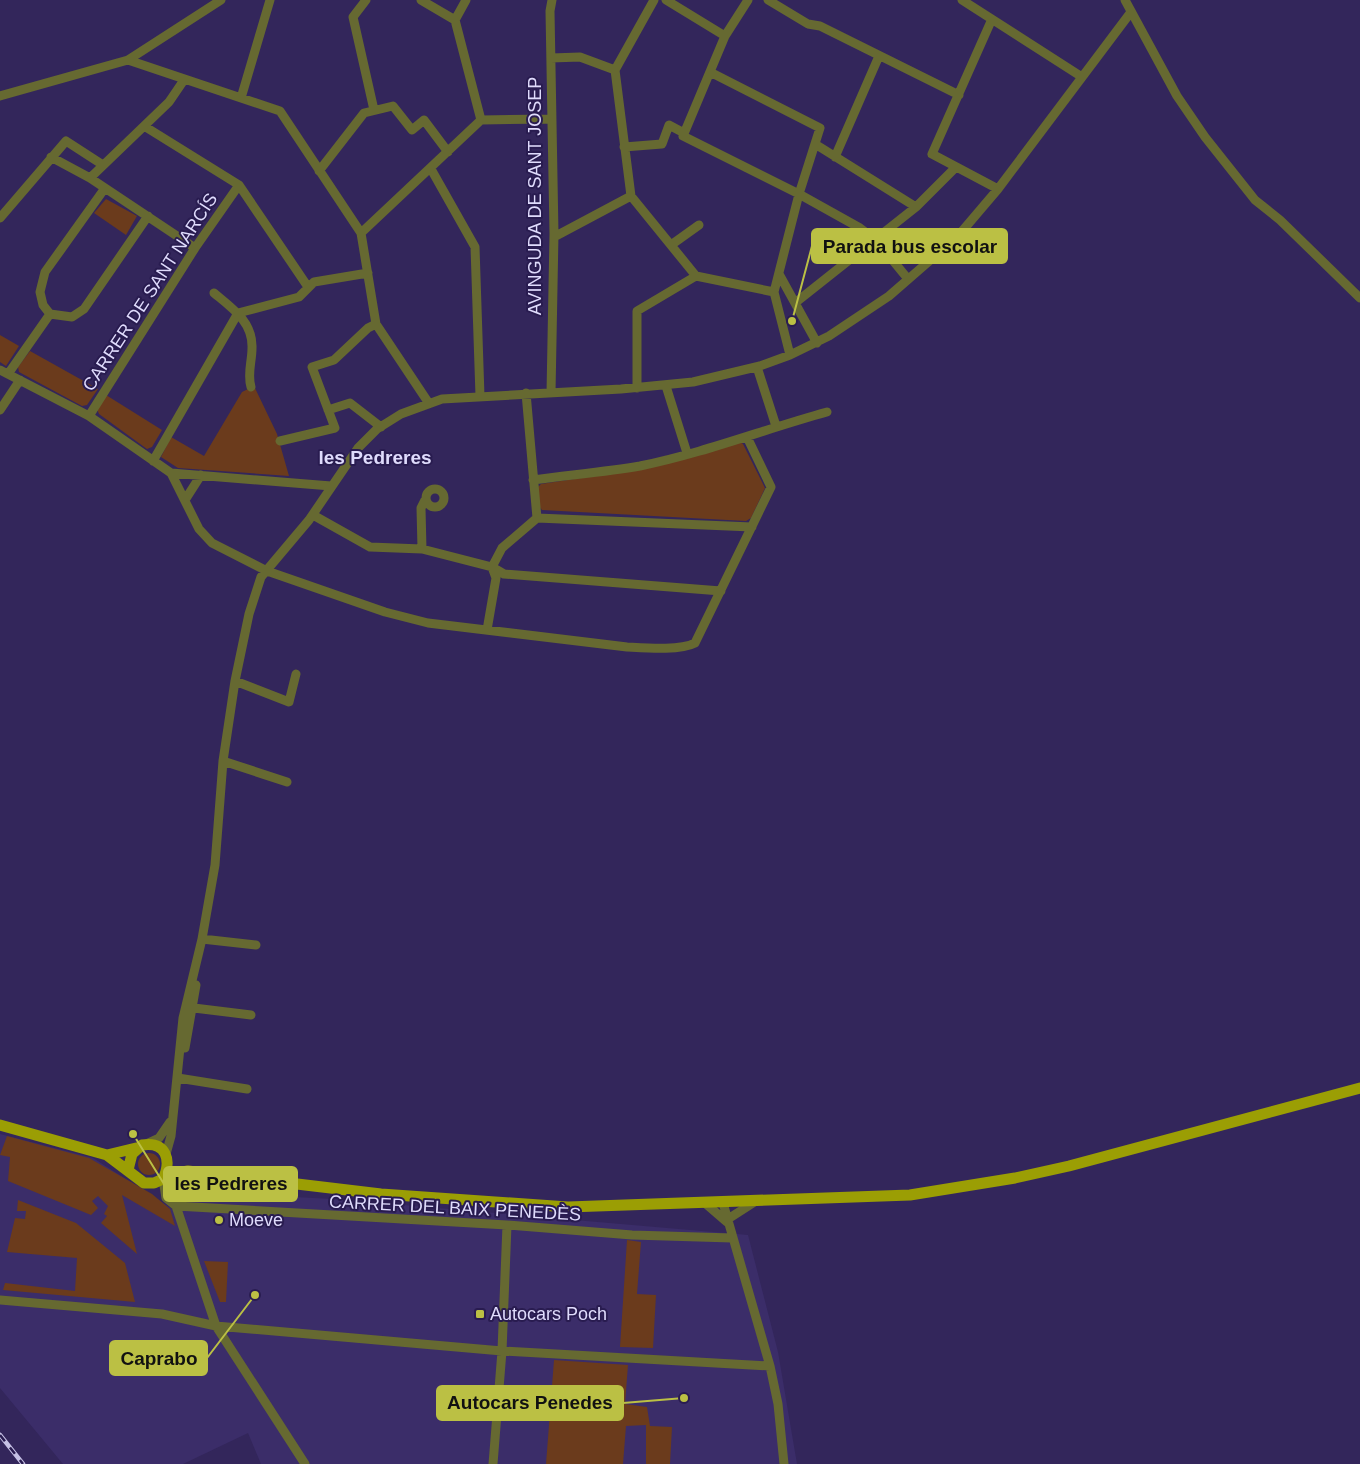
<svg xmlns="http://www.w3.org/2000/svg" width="1360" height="1464" font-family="Helvetica,sans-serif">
  <rect width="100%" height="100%" fill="#33265b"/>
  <path fill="#3b2d69" d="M0,1134L93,1158L174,1210L198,1192L333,1199L748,1235L778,1352L797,1464H261L248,1433L183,1464H63L0,1388Z"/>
  <path fill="#6b3b1c" d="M106,199L137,216L126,235L94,213Z
    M0,335L19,346L6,366L0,362Z
    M30,351L98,389L87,405L82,406L19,372L18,367Z
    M254,386L277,434L289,476L178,468L161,457L171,437L204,456L242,392Z
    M106,395L162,430L152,447L147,449L99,414L97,409Z
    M739,441L743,444L765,488L751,518L746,521L542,510L539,506L538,487L541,484L648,468Z
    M7,1136L89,1158L152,1194L170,1209L175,1226L122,1195L137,1254L101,1223L107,1216L104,1214L108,1206L98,1196L92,1201L98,1208L91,1215L8,1181L10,1157L0,1155Z
    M138 1164a11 11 0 1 1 22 0a11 11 0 1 1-22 0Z
    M18,1200L76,1223L125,1263L135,1302L3,1290L5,1283L75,1291L77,1258L7,1252L15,1218L25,1219L26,1211H17Z
    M627,1240L641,1242L637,1294L656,1295L653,1348L620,1347Z
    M204,1261L228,1262L226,1302H220Z
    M554,1360L628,1365L625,1404L647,1407L650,1426L672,1427L670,1464H646V1425L626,1426L623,1464H546Z"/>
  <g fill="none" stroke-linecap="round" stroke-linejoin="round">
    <path stroke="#666931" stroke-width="9" d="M366,0L353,17L374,110
      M421,0L455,20
      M466,0L455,20L481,120
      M666,0L725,36
      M748,0L725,36L683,136L799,194L860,228L876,240L908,279
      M768,0L808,24L820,26L959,95
      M962,0L1082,77
      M1125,0L1177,96L1205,137L1255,200L1280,220L1360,298
      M992,19L932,154L998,189
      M551,58L580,57L615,70
      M128,60L280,111L361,233L376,324L428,402
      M615,70L631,196L696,276L774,292
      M615,70L654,0
      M710,72L820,128L799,194L774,292L790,355
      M0,96L128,60L221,0
      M241,98L270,0
      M144,126L239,185L308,287
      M815,144L916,207
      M624,147L662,144L669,125L684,133
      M51,157L90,178L195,248
      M835,157L879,56
      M431,169L475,247L480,396
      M319,171L364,113L393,106L412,130L424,120L448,152
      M90,178L169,102L184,80
      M0,218L66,141L103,165
      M361,233L481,120L551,119
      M554,237L631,196
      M671,245L699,225
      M779,274L817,343
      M214,293C232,308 253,322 252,348C252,362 247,374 251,387
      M795,303L916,207L956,167
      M238,313L299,297L314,282L368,273
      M50,314L72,317L84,309L148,216
      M50,314L43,305L40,292L45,272L105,188
      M757,367L776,426
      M0,370L89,416L171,473L199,529L212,543L267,571L385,612L428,623L627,647C645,648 680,651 695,643L771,487L747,437
      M8,374L50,314
      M666,386L687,453
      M637,388V311L696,276
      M551,393L554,234L550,11L552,0
      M0,410L20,380
      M328,410L350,403L381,427
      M89,416L195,248L239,185
      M280,441L335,428L312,367L334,360L368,328L376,324
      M153,461L238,313
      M171,473L331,486
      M533,480C569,475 605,472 640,466C704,453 765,429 827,412
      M426 498a9 9 0 1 1 18 0a9 9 0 1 1-18 0Z
      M185,500L201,475
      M313,515L370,547L422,549L492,567L504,574L721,591
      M537,518L752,527
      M422,549L421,508L425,500
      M487,630L496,578L492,567L502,548L537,518L526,393
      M235,681L289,702L296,674
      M223,761L287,782
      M202,939L256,945
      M194,1008L251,1015
      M185,1048L196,985
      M178,1078L247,1089
      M146,1144L159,1138L170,1122
      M166,1154L171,1136L183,1018L202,939L215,865L223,761L235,681L249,614L261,577L309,520L358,448L377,429L401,414L442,399L621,389L693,382L760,366L790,355L829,336L889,296L958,236L998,189L1131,12
      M163,1179L166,1198L176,1206L216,1326L305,1464
      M705,1203L727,1222
      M723,1203L770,1366L778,1404L784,1464
      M176,1206L507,1225L632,1235L732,1238
      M728,1219L756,1201
      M0,1300L162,1314L216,1326L502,1351L770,1366
      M493,1464L502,1351L507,1225"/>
    <path stroke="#9b9e04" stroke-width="11" d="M0,1125L107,1155L144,1183H154L163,1179C172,1160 166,1141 142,1145L132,1154L128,1170
      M107,1155L136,1148
      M165,1175L188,1171L381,1194L568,1207L910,1195L1015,1178L1069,1166L1360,1088"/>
    <defs>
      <path id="rail" d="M0,1435L23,1464"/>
    </defs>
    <use href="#rail" stroke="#c6c1e5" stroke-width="4.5"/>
    <use href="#rail" stroke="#291c50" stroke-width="2.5" stroke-dasharray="8" stroke-linecap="butt"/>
  </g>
  <g fill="#bbc044" stroke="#291c50" stroke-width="2">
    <circle cx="219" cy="1220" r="5"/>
    <rect x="475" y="1309" width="10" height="10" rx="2.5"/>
  </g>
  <g text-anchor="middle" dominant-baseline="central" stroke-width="4" stroke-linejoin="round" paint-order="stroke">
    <g font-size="18" fill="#dfdbfc" stroke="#291c50">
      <text transform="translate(535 196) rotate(-90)">AVINGUDA DE SANT JOSEP</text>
      <text transform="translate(150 292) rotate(-57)">CARRER DE SANT NARCÍS</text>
      <text transform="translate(455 1208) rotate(3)">CARRER DEL BAIX PENEDÈS</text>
    </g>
    <g font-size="18" fill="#dfdbfc" stroke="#291c50" text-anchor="start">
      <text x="229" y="1220">Moeve</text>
      <text x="490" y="1314">Autocars Poch</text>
    </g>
    <g font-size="19" font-weight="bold" fill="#dfdbfc" stroke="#291c50">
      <text x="375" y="457">les Pedreres</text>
    </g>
  </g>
  <path fill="none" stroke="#bbc044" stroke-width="2" d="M792 321L812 246M133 1134L164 1184M255 1295L207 1358M684 1398L623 1403"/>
  <g fill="#bbc044" stroke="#291c50" stroke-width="2">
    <circle cx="792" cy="321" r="5"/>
    <circle cx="133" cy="1134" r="5"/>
    <circle cx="255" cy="1295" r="5"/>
    <circle cx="684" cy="1398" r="5"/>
  </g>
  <g fill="#bbc044" stroke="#bbc044" stroke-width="2">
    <rect x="812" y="229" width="195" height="34" rx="5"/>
    <rect x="164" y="1167" width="133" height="34" rx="5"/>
    <rect x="110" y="1341" width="97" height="34" rx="5"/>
    <rect x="437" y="1386" width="186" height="34" rx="5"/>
  </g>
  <g font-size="19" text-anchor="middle" font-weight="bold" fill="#111">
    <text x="910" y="253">Parada bus escolar</text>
    <text x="231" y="1190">les Pedreres</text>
    <text x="159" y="1365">Caprabo</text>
    <text x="530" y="1409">Autocars Penedes</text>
  </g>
</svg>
